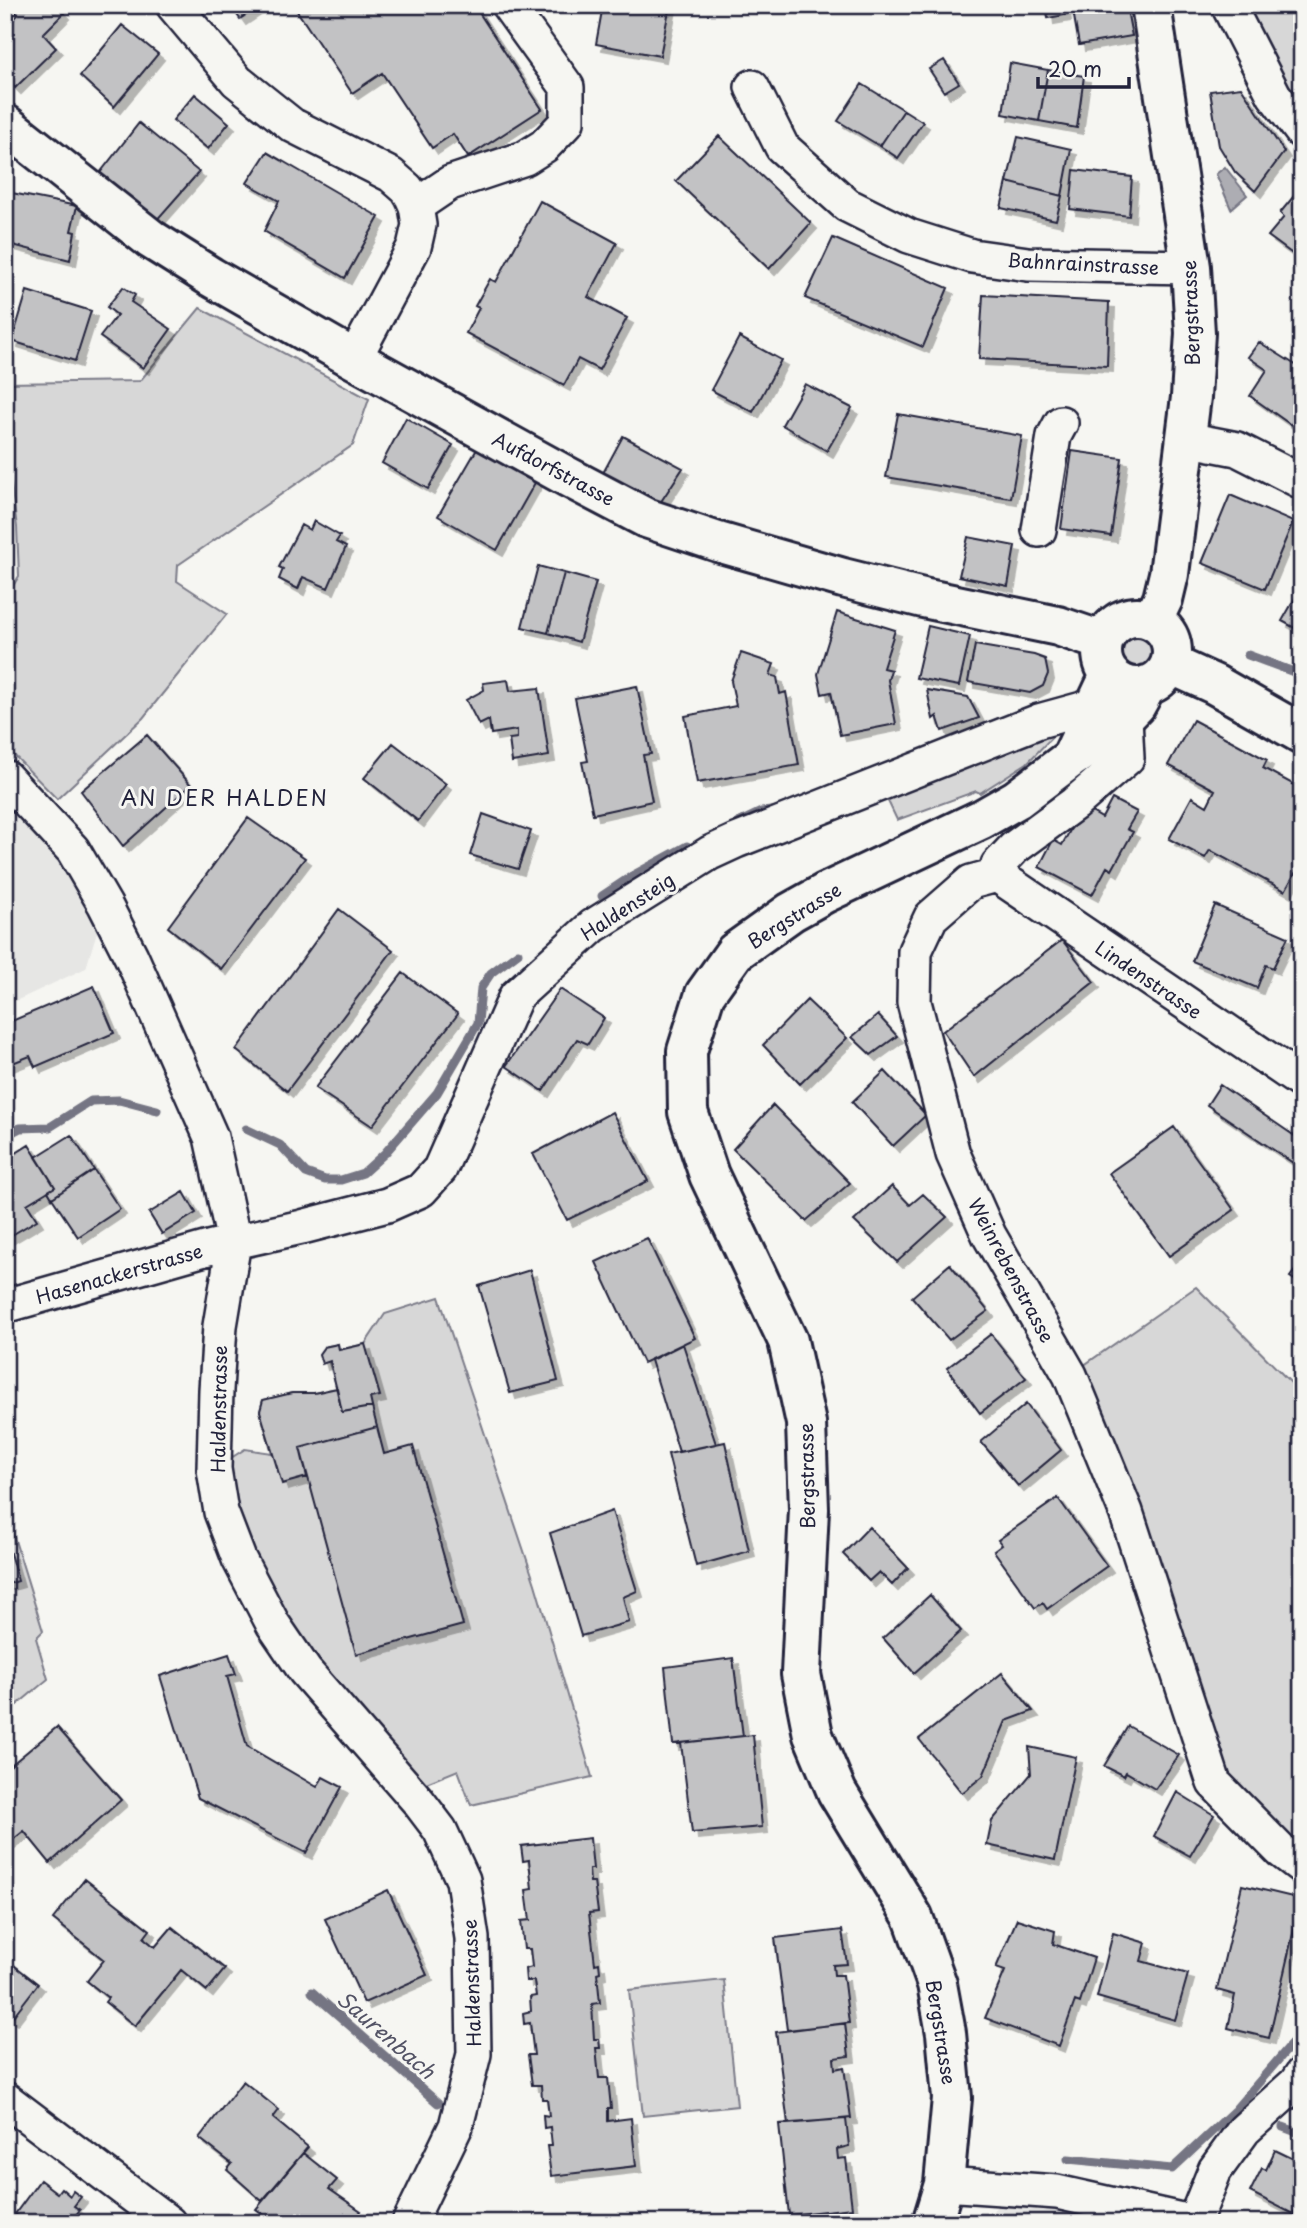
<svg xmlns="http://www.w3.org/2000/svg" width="1307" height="2228" font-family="'Playpen Sans',sans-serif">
  <defs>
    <filter id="shadow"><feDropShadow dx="6" dy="6" stdDeviation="0" flood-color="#0004"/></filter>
  </defs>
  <rect width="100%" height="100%" fill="#f6f6f2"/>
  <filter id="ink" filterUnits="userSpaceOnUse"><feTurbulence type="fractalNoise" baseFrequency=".0143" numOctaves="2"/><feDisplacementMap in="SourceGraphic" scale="14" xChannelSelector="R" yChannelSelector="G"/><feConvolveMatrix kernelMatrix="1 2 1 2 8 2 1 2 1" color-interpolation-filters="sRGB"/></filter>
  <g filter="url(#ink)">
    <path fill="#e6e6e4" d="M5,777L105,905L86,968L5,1006Z
      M1006,2188L1195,2223H988Z"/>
    <path fill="#d7d7d7" stroke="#7c7c89" stroke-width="2" d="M1228,5H1302V132Z
      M200,308L369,399L353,445L178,565L177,581L227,614L143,718L57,799L5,746V599L19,576L17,527L5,441V383L140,381Z
      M1119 651a17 17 0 1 1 34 0a17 17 0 1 1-34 0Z
      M1061,728L1027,763L980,793L976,791L897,820L887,799Z
      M1196,1287L1302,1394V1867L1214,1783L1070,1375Z
      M439,1297L535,1584L592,1777L471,1805L458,1770L409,1790L305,1671L214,1469L245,1449L272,1453L260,1411L263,1400L292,1393H314L337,1388L324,1347L338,1344L339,1350L365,1344L385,1314Z
      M5,1508L43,1631L36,1638L48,1679L5,1715Z
      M724,1980L737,2106L643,2116L629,1990Z"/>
    <path fill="#adadb3" stroke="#757583" stroke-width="2" d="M1225,167L1247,195L1231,209L1216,174Z"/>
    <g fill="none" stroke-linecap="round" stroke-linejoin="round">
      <path stroke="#757583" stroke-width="9" d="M1248,655L1302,675
        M738,823L761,812L772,811
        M602,896L632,876L687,846
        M246,1129L280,1145L306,1173L325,1180H341L363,1173L385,1153L437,1093L478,1023L481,988L491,973L518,953
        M5,1136L20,1128L50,1127L91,1101L119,1100L157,1110
        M312,1992L438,2103
        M1283,2127L1302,2134
        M1068,2159L1172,2169L1235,2110L1302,2032"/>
    </g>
    <path fill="#c2c2c4" stroke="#22223b" stroke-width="2" filter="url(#shadow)" d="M11,5H56L64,13L43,34L56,48L15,88L5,78V28L18,15Z
      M230,5H261L240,19Z
      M293,5H474L542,109L468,157L453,134L432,148L382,73L352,93Z
      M603,5H670L660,56L596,44Z
      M1046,5H1064L1065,15L1048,18Z
      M1072,5H1126L1132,36L1079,45Z
      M122,25L158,54L114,107L80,76Z
      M944,60L959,83L944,92L929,69Z
      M1010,63L1048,70L1039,121L1003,114Z
      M1048,70L1084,76L1077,128L1039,121Z
      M862,84L904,110L880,146L838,121Z
      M1241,87L1284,152L1255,191L1235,172L1219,146L1210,91Z
      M195,94L229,123L208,149L173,120Z
      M904,110L923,122L898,158L880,146Z
      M139,123L199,172L155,222L96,178Z
      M719,136L811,223L769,269L676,181Z
      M1018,137L1071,149L1062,196L1007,182Z
      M267,152L379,217L345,278L264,231L279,201L247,183Z
      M1074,170L1132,177L1129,216L1070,209Z
      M1007,182L1062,196L1056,220L1001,208Z
      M1302,186V261L1268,236L1284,217L1280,213Z
      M12,193L77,206L71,231L75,232L70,260L5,243V220Z
      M540,201L617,243L588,297L627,318L599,370L578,359L564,385L466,333L479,308L475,306L490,279L496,282Z
      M833,238L948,288L923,347L805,298Z
      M123,287L135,295L131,302L171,329L143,368L100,337L117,315L107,307Z
      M27,291L91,311L75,361L12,341Z
      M983,295L1109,302L1107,366L979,359Z
      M739,337L781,360L753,412L711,390Z
      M1259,342L1302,369V407L1291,425L1250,396L1267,370L1248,357Z
      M805,384L852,408L827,451L782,425Z
      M898,414L1022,436L1011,498L886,477Z
      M406,418L453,445L428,489L382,463Z
      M623,436L683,468L660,503L603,473Z
      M477,449L536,481L497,550L438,516Z
      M1072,451L1122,458L1111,536L1061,529Z
      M1230,495L1293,522L1265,589L1202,563Z
      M314,521L340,536L336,542L346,547L328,588L303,577L298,589L279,579L283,569L279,567L301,525L310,530Z
      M968,537L1015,546L1008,586L959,576Z
      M538,566L564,573L548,633L522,627Z
      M564,573L596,582L579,642L548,633Z
      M1302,586V632L1282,621Z
      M837,612L895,630L883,668L891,670L888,680L896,724L840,735L831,692L822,694L818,674Z
      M928,626L970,636L959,686L916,678Z
      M975,645L1034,655L1045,659L1048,674L1043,686L1030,693L968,682Z
      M741,653L774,664L770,675L777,677L780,694L786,692L799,765L697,783L685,716L736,706L731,681Z
      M508,680L510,691L539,688L549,756L512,762L509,739L517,738V730L491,734L489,720L479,725L466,700L484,690L483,683Z
      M637,686L651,754L643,755L652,801L593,814L582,762L588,761L575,698Z
      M927,690L968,697L979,718L942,731L937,716L933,719Z
      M1193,720L1267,760L1263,768L1302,789V861L1285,891L1210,850L1205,858L1169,839L1192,797L1207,806L1215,790L1168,765Z
      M147,735L191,785L123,846L81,791Z
      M393,743L446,784L418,821L364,778Z
      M1112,799L1137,812L1127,829L1133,832L1112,870L1107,867L1092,895L1039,867L1053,840L1062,845L1083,807L1102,818Z
      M483,814L531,831L518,869L470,855Z
      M248,818L305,858L221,969L168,927Z
      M1215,905L1288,937L1273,968L1266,965L1257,988L1192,961Z
      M339,909L393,950L287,1091L236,1050Z
      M1062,940L1094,982L974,1077L943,1031Z
      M403,973L458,1014L372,1126L315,1088Z
      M94,986L114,1033L35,1067L30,1056L5,1066V1018L10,1016L12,1021Z
      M560,989L604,1018L588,1044L577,1039L543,1091L506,1066Z
      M807,1000L847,1038L800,1084L763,1045Z
      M878,1015L897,1036L871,1055L852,1037Z
      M885,1071L926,1115L893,1146L852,1102Z
      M1220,1085L1302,1141V1169L1207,1105Z
      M773,1105L850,1183L806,1221L733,1149Z
      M612,1112L648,1181L567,1220L533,1154Z
      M1174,1127L1234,1210L1169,1256L1109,1173Z
      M71,1135L94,1170L52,1198L48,1191L55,1187L36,1157Z
      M29,1145L55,1187L27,1204L37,1220L5,1239V1160Z
      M94,1170L120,1209L78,1237L52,1198Z
      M892,1186L910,1205L923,1194L947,1217L897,1262L854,1221Z
      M184,1192L196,1213L162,1234L149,1213Z
      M647,1238L695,1338L643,1363L596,1262Z
      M1302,1261V1285L1290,1277Z
      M950,1264L988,1311L949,1340L912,1297Z
      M530,1270L558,1381L510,1393L479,1286Z
      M991,1334L1026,1378L980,1413L947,1368Z
      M338,1344L339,1350L365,1344L380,1396L370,1398L372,1407L342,1412L330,1361L322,1364L319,1354L324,1347Z
      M683,1344L716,1444L679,1452L651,1360Z
      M337,1388L342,1412L372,1407L377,1427L300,1448L307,1477L282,1484L260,1411L263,1400L292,1393H314Z
      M1026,1404L1061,1450L1018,1486L981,1442Z
      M377,1427L384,1454L413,1446L463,1625L356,1654L300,1448Z
      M725,1442L749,1551L696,1566L668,1454Z
      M1058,1498L1107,1566L1047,1609L1043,1603L1035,1608L994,1551L1002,1545L998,1540Z
      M612,1511L637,1591L623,1597L629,1622L581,1636L550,1533Z
      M869,1527L908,1568L892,1585L879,1572L869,1581L843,1554Z
      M10,1553L18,1581L8,1584L5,1583V1555Z
      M930,1595L961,1631L914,1673L883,1638Z
      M229,1654L236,1674L227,1676L247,1746L317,1787L323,1777L342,1787L306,1853L198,1798L160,1676Z
      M733,1658L743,1736L673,1744L665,1667Z
      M1002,1673L1033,1711L1006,1721L983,1776L962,1793L919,1739Z
      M1128,1726L1179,1755L1155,1789L1126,1772L1124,1776L1104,1766Z
      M57,1727L121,1800L50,1863L24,1831L5,1846V1770Z
      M753,1735L762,1827L692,1833L681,1743Z
      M1029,1747L1076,1757L1055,1860L987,1845L992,1821L1031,1774Z
      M1177,1792L1214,1815L1190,1856L1154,1836Z
      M590,1838L593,1869H589L590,1882H594L598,1912L589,1913L595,1964L599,1963L600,1972L597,1973L600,2003L592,2004L594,2039H599L600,2048H596L599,2078H608L611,2108H608V2121L631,2118L636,2166L551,2176L547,2146H552L550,2127L544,2128L543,2115L549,2116L547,2099H542L541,2085H532L528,2055H534L530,2023L524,2024L523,2013L531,2011L530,1997L536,1996L534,1981H526L525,1969L532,1967L530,1949H524L521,1921L530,1920L526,1890L532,1889L529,1860L523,1861L521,1846Z
      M85,1879L150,1930L144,1938L155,1947L172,1927L225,1969L207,1991L181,1970L135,2026L105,2002L108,1998L87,1981L104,1960L53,1919Z
      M1242,1885L1301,1899L1269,2038L1228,2028L1235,1995L1217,1990Z
      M388,1890L427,1975L364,2003L325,1919Z
      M1017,1919L1055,1931L1053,1944L1094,1958L1080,2003L1075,2001L1059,2046L985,2018L1005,1971L996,1968Z
      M842,1930L847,1964L833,1965L834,1975H843L849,2023L787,2030L775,1938Z
      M1113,1933L1146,1943L1141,1961L1188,1974L1175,2020L1097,1997Z
      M5,1958L38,1984L11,2019L5,2015Z
      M845,2023L849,2056L834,2058L835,2069L844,2067L851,2118L788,2124L776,2032Z
      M243,2081L279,2110L273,2118L308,2147L262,2201L227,2170L232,2164L199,2138Z
      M846,2119L849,2146L837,2149L838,2159L846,2158L852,2208L789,2215L779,2124Z
      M1275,2150L1302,2163V2196L1293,2214L1250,2192L1262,2168L1266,2170Z
      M303,2153L337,2180L329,2189L361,2211L352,2223H275L256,2209Z
      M40,2180L57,2193L61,2188L70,2196L73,2191L81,2197L74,2206L80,2210L69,2223H28L15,2214Z
      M1302,2196V2223H1292L1290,2221Z"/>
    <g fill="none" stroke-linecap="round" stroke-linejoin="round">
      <defs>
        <path id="street" d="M173,5L237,81L292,125L391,175L407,189L412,197L416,206L419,225L414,247L354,359
          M1228,5L1274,95L1302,132
          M752,87L782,147L847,205L909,236L972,256L1028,264L1191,267
          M416,206L450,183L525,158L544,146L567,122V87L508,5
          M1186,439L1237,449L1302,482
          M1039,530L1054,436L1061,423
          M1125,718L1127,758L1074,804L1014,848L998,865L997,875L971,882L931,917L915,951L914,1002L953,1154L989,1235L1070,1375L1126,1512L1214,1783L1281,1851L1302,1867
          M5,777L73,850L105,905L131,956L211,1137L234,1242L220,1326L216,1390L214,1469L221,1512L239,1559L273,1624L305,1671L418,1801L440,1830L463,1880L472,1938L474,2054L456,2126L409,2223
          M997,875L1302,1082
          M5,1306L212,1247L302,1227L387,1205L421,1190L440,1169L516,996L593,926L710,853L736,841L1039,721L1097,705
          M5,2099L169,2223
          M944,2184L1057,2192L1195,2223
          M1194,2222L1215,2170L1244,2130L1296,2083L1302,2074"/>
        <path id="secondary" d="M1151,5L1191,267L1195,333L1191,397L1169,574L1163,599L1153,620
          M5,124L152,240L211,277L354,359L568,477L646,518L718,542L843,578L923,598L1058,626L1102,641
          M1102 652a35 35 0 1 1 70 0a35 35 0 1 1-70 0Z
          M1170,664L1214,684L1302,734
          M1072,756L1110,675
          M932,2223L944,2184L952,2098L946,2033L937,1984L913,1917L837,1792L813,1735L801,1674L809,1509L806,1423L788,1341L709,1175L688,1112L687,1051L705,994L735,952L791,912L825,893L982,819L1017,799L1071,758L1108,734L1136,705L1147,685"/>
      </defs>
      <use href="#street" stroke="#22223b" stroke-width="38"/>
      <use href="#secondary" stroke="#22223b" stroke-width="44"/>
      <use href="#street" stroke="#f6f6f2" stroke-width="33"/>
      <use href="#secondary" stroke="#f6f6f2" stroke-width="38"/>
    </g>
  </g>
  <g text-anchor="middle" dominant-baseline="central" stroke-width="6" stroke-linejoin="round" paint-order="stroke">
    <g font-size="19" fill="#22223b" stroke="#f6f6f2">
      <text transform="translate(1083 263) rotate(3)">Bahnrainstrasse</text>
      <text transform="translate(1190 313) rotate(-92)">Bergstrasse</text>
      <text transform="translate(554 468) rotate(28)">Aufdorfstrasse</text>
      <text transform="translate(627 906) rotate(-33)">Haldensteig</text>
      <text transform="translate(794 915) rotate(-32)">Bergstrasse</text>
      <text transform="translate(1149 979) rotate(34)">Lindenstrasse</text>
      <text transform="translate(1012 1270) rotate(62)">Weinrebenstrasse</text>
      <text transform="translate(119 1273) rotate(-16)">Hasenackerstrasse</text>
      <text transform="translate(218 1409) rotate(-89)">Haldenstrasse</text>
      <text transform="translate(806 1476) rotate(-91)">Bergstrasse</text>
      <text transform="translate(471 1983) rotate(-92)">Haldenstrasse</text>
      <text transform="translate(942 2032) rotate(81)">Bergstrasse</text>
    </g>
    <g font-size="21" letter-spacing="2" fill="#22223b" stroke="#f6f6f2">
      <text x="225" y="797">AN DER HALDEN</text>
    </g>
    <g font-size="21" font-style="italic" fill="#535365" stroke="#f6f6f2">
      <text transform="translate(387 2034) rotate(41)">Saurenbach</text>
    </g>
  </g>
  <rect width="1307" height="2228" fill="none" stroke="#f6f6f2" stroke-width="28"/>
  <rect x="14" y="14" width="1279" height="2200" fill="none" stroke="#22223b" stroke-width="2.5" filter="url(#ink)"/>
  <path d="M1038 77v10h91v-10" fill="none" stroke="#22223b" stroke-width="3.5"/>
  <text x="1048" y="77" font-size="21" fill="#22223b" stroke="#f6f6f2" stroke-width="5" paint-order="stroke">20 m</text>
</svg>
